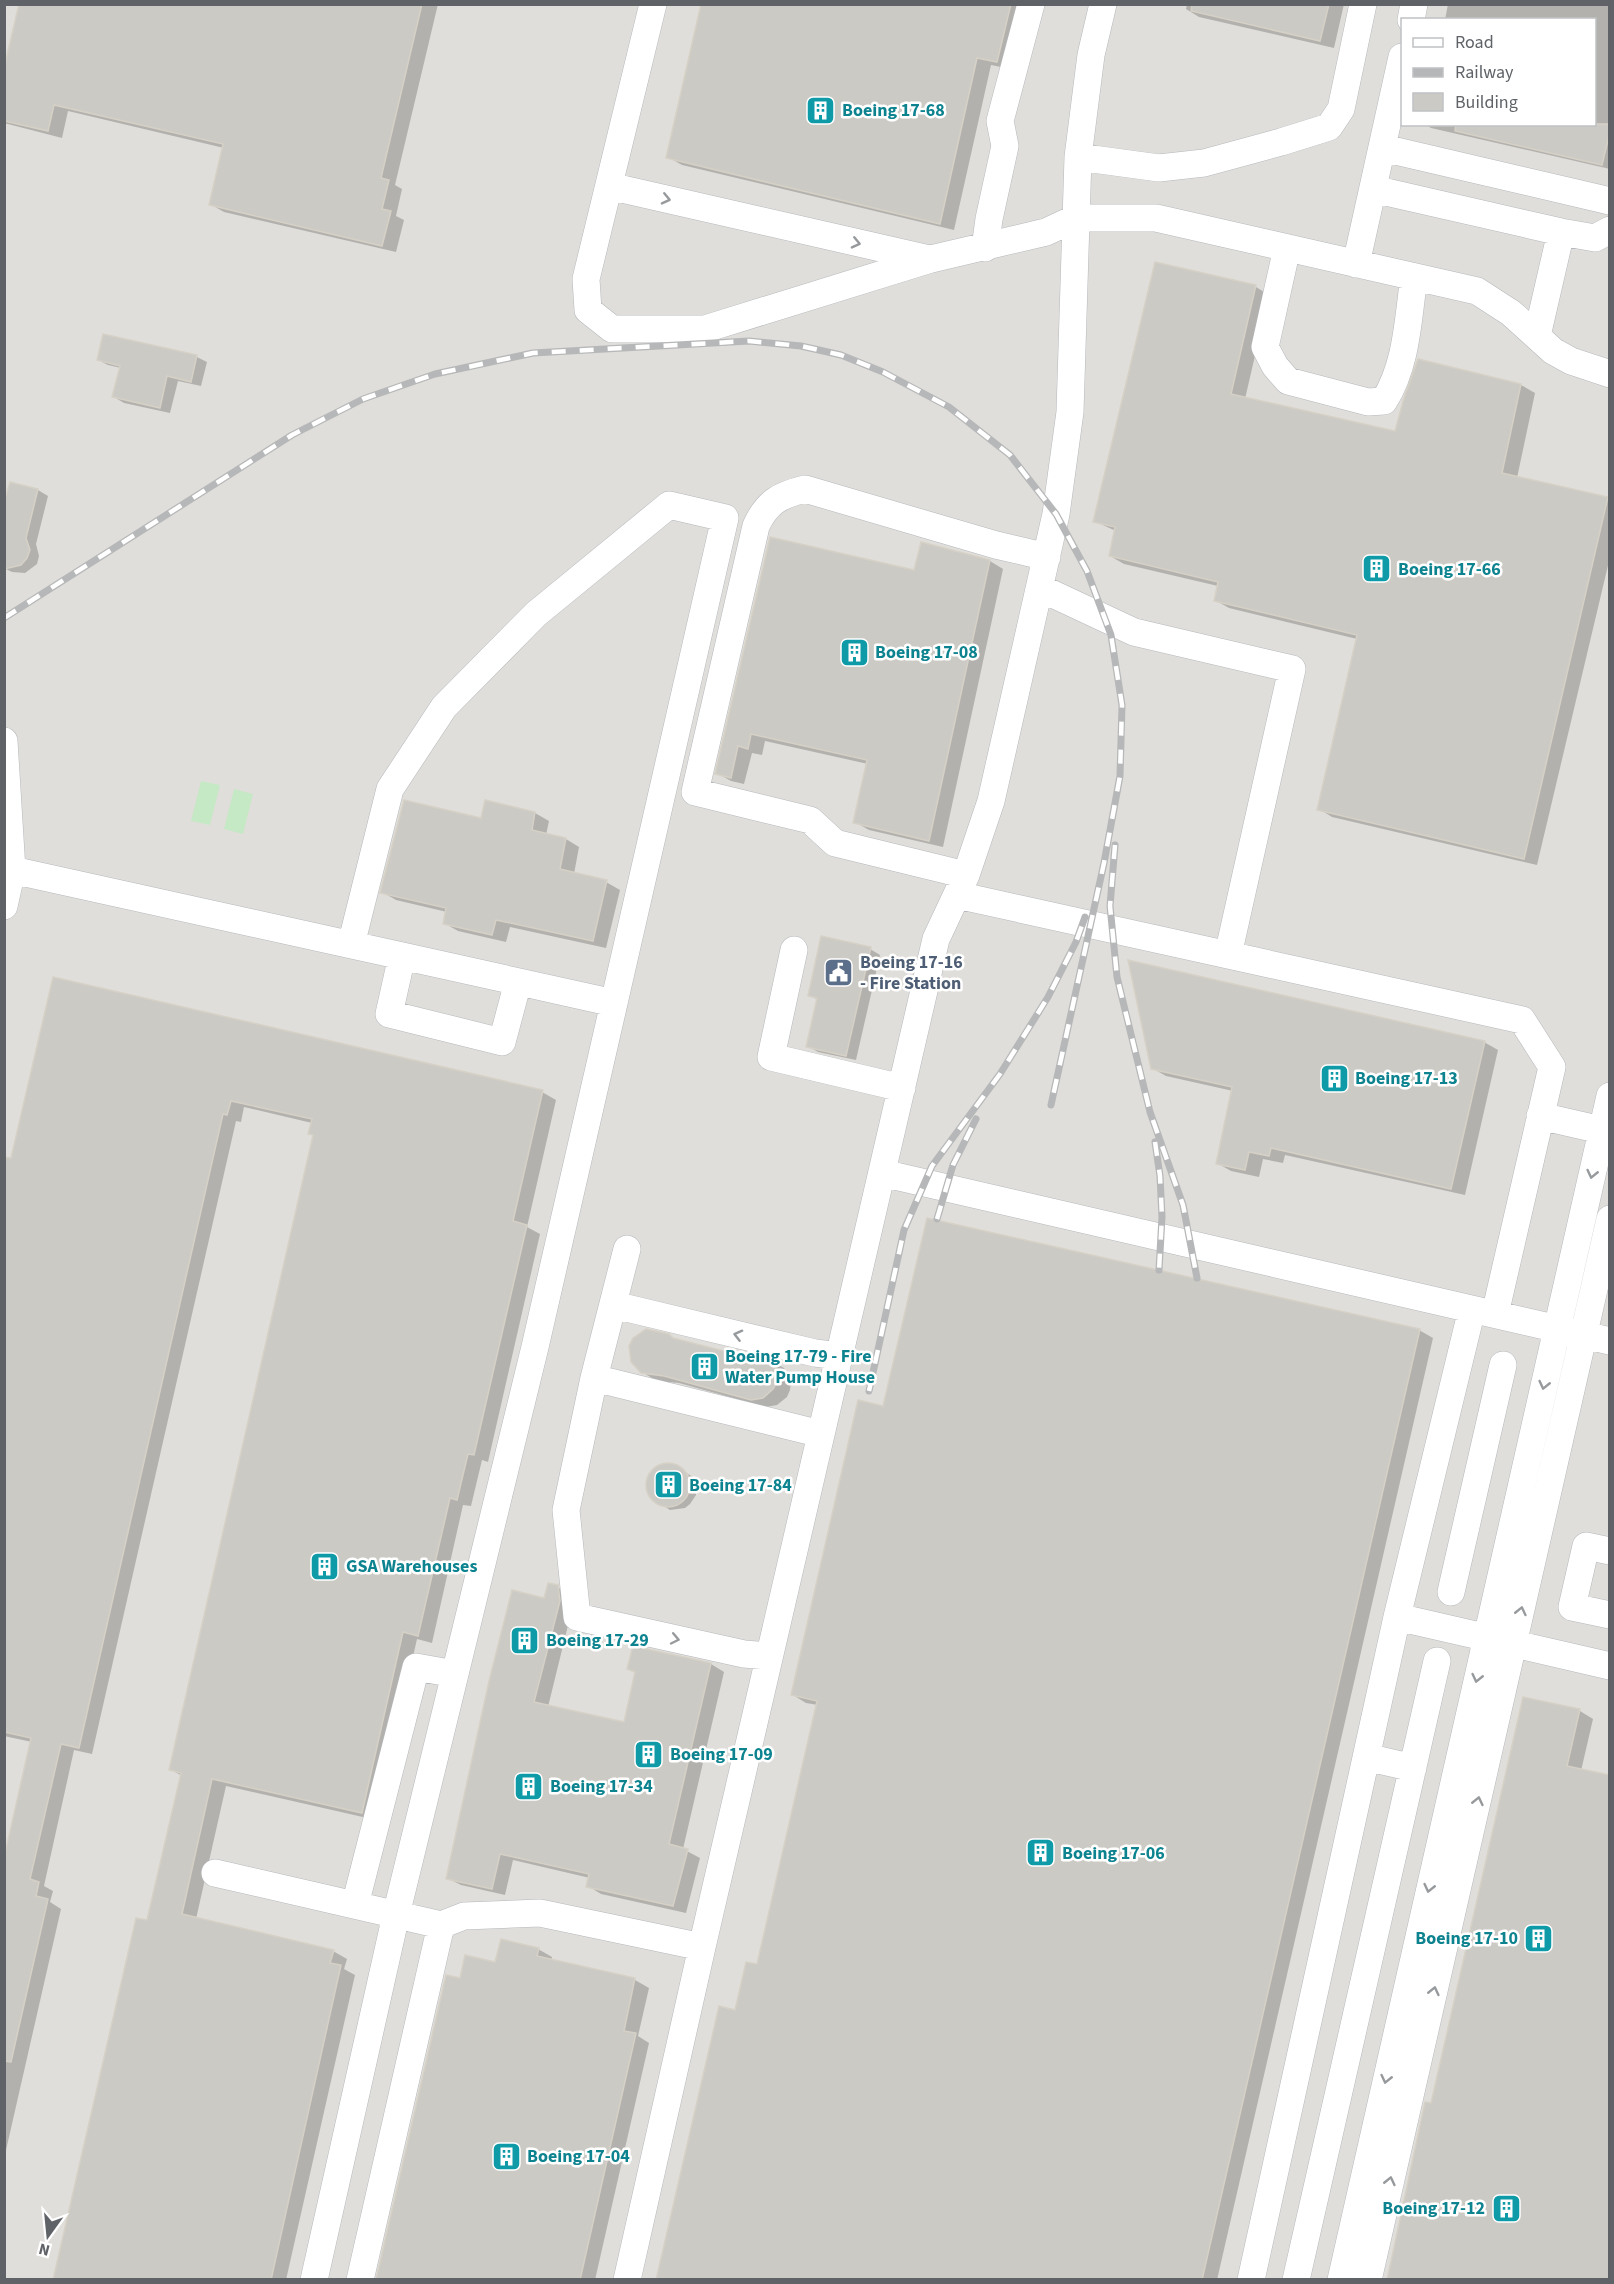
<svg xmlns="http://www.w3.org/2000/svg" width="1614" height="2284" font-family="'Source Sans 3',sans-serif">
  <rect width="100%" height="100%" fill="#f1efe8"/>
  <path fill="#e0deda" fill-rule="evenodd" d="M5,5H1609V2279L5,2280ZM1402,20H1594V124H1402Z"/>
  <path fill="#c5e8c5" d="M201,781L220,785L210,825L191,821Z
    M234,789L253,794L243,834L224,829Z"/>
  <path fill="#0003" d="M21,4H438L395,185L402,189L396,216L404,220L396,252L224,212L210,204L224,148L68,111L62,138L4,123V74Z
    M702,4H1026L1011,69L991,65L954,230L682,165L668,157Z
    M1187,4H1344L1334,48L1199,17L1186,9Z
    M1448,4H1610V169L1431,128L1425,124H1594V20H1445Z
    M1156,264L1256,287L1269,295L1245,399L1396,432L1521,385L1535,393L1517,478L1610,500V557L1537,865L1332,817L1319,809L1357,639L1229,608L1215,600L1218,586L1124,564L1110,556L1116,531L1094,521Z
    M104,336L197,357L207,362L201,386L178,381L170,413L124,403L114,397L121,368L108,365L98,360Z
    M11,483L38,490L48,496L36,544L39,556L37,564L25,573L12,572L4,568Z
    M771,539L915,572L990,561L1003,569L943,847L869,830L855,822L868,764L765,741L762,755L752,753L744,784L731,781L717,773Z
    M535,813L549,821L546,835L566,839L579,847L574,874L606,882L620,890L606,948L510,927L506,942L458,931L444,923L447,912L396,900L382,892L482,820Z
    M870,949L880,955L856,1060L818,1052L808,1046L818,1000L809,995Z
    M54,979L542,1092L556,1100L527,1227L540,1234L488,1462L482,1460L471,1506L463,1505L432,1643L417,1639L376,1820L226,1786L196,1919L333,1951L347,1959L344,1969L355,1975L286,2280H54L148,1922L182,1776L170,1769L314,1135L312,1123L244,1107L241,1122L236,1121L92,1754L74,1750L44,1886L53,1891L50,1902L61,1909L4,2159V1865L32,1742L4,1736V1158L12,1160Z
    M1484,1042L1498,1050L1465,1195L1285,1155L1283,1163L1263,1159L1259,1177L1231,1171L1217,1163L1233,1091L1166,1076L1152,1068Z
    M1419,1330L1433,1338L1217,2280H658L736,2011L758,1965L818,1705L806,1703L793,1695L884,1408Z
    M678,1341L739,1356L770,1360L784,1368L791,1382L790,1390L787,1397L777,1405L766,1407L679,1383L657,1381L642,1372Z
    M662,1465H673L693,1477L696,1484V1495L690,1504L685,1508L670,1510L650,1497L647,1491V1480L656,1468Z
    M557,1587L571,1595L572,1609L548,1707L625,1724L637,1673L629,1669L635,1647L711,1664L724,1672L683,1849L700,1858L686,1913L601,1894L588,1886L590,1878L513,1860L505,1895L461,1885L447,1878L545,1600Z
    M1580,1711L1593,1719L1581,1771L1432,2105Z
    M538,1949L552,1957L551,1961L635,1980L649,1988L638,2036L649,2043L595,2280H377L461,1980L496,1964Z"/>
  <path fill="#cccac5" stroke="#d6d1c6" stroke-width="1.5" d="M19,4H422L381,178L389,180L382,209L391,211L382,246L209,205L223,144L54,105L48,131L4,121V68Z
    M701,4H1011L997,62L977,58L940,224L666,158Z
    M1192,4H1329L1320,41L1191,11Z
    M1456,124H1610V132L1602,165L1455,131Z
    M1155,262L1256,285L1231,394L1395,431L1404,398L1418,359L1521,384L1502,473L1608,497L1524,859L1317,810L1357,635L1214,601L1218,582L1109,556L1115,527L1093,522Z
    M103,334L197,355L191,382L167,376L160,408L112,397L120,366L97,360Z
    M10,482L38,489L26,538L30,550L27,558L21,565L4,569V502Z
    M770,537L914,570L921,542L990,560L929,841L853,823L867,760L751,734L748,749L738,746L731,778L715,774Z
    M404,800L481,818L485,800L535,812L532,830L566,838L560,869L607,880L593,941L496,920L492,935L443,924L446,908L380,893Z
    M821,936L871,947L846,1056L806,1047L817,998L808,996Z
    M1128,960L1485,1041L1451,1189L1271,1148L1269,1156L1249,1152L1245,1170L1216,1164L1232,1087L1151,1069Z
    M53,977L543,1090L513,1221L527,1225L474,1455L468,1454L457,1500L450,1498L418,1636L403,1632L362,1813L212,1779L182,1914L334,1950L330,1963L341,1965L271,2280H53L136,1918L147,1920L181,1773L169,1770L313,1135L308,1134L312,1119L231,1101L227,1115L223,1114L79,1748L61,1744L30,1879L39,1882L36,1896L48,1899L11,2062L4,2061V1858L31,1738L4,1732V1157L11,1158Z
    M927,1218L1420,1329L1202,2280H656L719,2006L735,2010L746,1962L757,1964L817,1701L791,1695L858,1400L883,1406Z
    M646,1329L669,1334L673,1338L739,1355L745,1352L771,1359L777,1373V1382L773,1389L763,1398L751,1400L664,1376L641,1373L631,1362L629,1346L633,1338Z
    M646 1485a22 22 0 1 1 44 0a22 22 0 1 1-44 0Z
    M548,1583L558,1585L560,1601L534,1702L624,1722L635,1672L627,1669L633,1646L711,1663L669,1844L688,1849L673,1906L586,1887L589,1874L500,1854L492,1889L446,1879L489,1681L512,1590L544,1598Z
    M1523,1697L1580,1709L1567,1766L1610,1775V2280H1387L1425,2102L1431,2103Z
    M501,1939L539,1948L537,1956L635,1978L624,2031L636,2033L580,2280H376L446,1975L460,1978L465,1955L495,1962Z"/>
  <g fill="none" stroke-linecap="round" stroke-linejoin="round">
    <defs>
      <path id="minor" d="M653,4L586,279L588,310L612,329H705L931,259L1046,232L1076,218H1156L1477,291L1511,313L1553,351L1571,361L1610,374
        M1411,20L1414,4
        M1383,148L1610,201
        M1078,157L1159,168L1204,163L1281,142L1329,127L1341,109L1363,4
        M609,186L929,259
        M1373,189L1561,232
        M985,248L989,219L1005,146L1000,121L1031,4
        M1287,248L1265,347L1275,366L1288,381L1368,402L1384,401C1407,365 1408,318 1414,277
        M1356,264L1402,57
        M1537,336L1561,232L1595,238L1610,230
        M1040,588L1134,632L1292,669L1228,955
        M4,741L12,870
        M966,875L835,843L810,820L695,792L756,526C767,502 780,495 805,489L996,545L1047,557
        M957,895L1522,1020L1552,1067L1495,1314
        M4,906L12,870L402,956
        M351,945L390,789L444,707L536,614L669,505L725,518L614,1003
        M794,950L771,1057L902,1088
        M1540,1116L1610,1132
        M882,1173L1610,1341
        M614,1305L815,1353L839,1356
        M594,1378L627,1249
        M1610,1551L1586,1546L1572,1607L1610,1615
        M1451,1592L1503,1365
        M1397,1617L1610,1666
        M769,1656L744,1654L577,1617L566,1510L594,1378L821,1434
        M1366,1757L1413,1768
        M215,1873L441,1925
        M355,1905L416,1667L455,1674
        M314,2280L396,1915L535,1347L614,1003L402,956L389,1014L502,1042L518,982
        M360,2280L441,1925L464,1916L540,1913L702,1947
        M627,2280L702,1947L936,939L966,875L991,801L1056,514L1070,412L1078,157L1091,55L1103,4
        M1251,2280L1397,1617L1472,1309
        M1296,2280L1437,1661
        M1341,2280L1610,1096
        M1368,2280L1610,1219"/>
    </defs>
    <use href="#minor" stroke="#b5b8bc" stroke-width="28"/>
    <use href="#minor" stroke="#fff" stroke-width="27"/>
    <defs>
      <path id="rail" d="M4,618L292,435L363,399L435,374L533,353L749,341L801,346L841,355L883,372L949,407L1010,455L1056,514L1087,571L1111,635L1122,705L1120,776L1104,863L1051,1105
        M1115,845L1110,906L1117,977L1150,1112L1183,1205L1197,1278
        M1155,1142L1160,1176L1162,1217L1159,1270
        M937,1219L953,1165L976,1119
        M869,1391L904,1230L932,1166L1000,1074L1048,997L1076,942L1085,917"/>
    </defs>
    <use href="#rail" stroke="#b6b7b8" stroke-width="7"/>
    <use href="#rail" stroke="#fff" stroke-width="4.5" stroke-dasharray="14" stroke-linecap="butt"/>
  </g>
  <defs><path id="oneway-chevron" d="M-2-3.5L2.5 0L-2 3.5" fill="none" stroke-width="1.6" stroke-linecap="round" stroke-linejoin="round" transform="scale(1.5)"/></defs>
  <g stroke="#979a9d">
    <use href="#oneway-chevron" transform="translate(666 199) rotate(13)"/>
    <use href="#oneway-chevron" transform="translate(856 243) rotate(13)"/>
    <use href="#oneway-chevron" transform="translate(1592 1174) rotate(103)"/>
    <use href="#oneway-chevron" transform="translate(738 1335) rotate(-166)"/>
    <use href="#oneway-chevron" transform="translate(1544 1385) rotate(103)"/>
    <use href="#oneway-chevron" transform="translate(1521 1611) rotate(-77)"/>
    <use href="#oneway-chevron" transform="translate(675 1639) rotate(12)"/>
    <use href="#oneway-chevron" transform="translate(1477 1678) rotate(103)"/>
    <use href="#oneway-chevron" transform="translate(1478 1801) rotate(-77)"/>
    <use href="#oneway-chevron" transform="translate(1429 1888) rotate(103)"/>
    <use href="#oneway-chevron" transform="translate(1434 1991) rotate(-77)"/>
    <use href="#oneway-chevron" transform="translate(1386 2079) rotate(103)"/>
    <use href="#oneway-chevron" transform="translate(1390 2181) rotate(-77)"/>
  </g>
  <defs>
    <symbol id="building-square" viewBox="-11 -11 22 22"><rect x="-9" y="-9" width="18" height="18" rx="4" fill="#0f9aa8" stroke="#fff"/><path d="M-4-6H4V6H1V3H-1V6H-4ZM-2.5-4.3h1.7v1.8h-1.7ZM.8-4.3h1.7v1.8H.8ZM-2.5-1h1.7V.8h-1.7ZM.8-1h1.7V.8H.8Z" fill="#fff"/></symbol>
    <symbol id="civic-square" viewBox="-11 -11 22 22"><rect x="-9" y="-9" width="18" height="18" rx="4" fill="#5c6f8a" stroke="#fff"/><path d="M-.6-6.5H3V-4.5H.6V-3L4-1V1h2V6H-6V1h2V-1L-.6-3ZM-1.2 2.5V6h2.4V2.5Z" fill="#fff"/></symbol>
  </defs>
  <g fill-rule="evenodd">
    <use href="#building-square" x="804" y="94" width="33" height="33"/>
    <use href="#building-square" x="1360" y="552" width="33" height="33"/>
    <use href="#building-square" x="838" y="636" width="33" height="33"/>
    <use href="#civic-square" x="822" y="956" width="33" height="33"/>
    <use href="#building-square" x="1318" y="1062" width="33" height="33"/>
    <use href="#building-square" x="688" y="1350" width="33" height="33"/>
    <use href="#building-square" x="652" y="1468" width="33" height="33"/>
    <use href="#building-square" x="308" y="1550" width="33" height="33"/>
    <use href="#building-square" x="508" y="1624" width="33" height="33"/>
    <use href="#building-square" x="632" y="1738" width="33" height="33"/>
    <use href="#building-square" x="512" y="1770" width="33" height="33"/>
    <use href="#building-square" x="1024" y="1836" width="33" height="33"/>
    <use href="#building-square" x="1522" y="1922" width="33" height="33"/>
    <use href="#building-square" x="490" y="2140" width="33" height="33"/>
    <use href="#building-square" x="1490" y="2192" width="33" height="33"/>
  </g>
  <g text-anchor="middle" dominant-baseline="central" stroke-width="5" stroke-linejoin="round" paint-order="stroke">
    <g font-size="18" font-weight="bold" fill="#0d838f" stroke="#fff" text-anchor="start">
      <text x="842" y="110">Boeing 17-68</text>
      <text x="1398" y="569">Boeing 17-66</text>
      <text x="875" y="652">Boeing 17-08</text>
      <text x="1355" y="1078">Boeing 17-13</text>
      <text x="725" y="1356">Boeing 17-79 - Fire<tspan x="725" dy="21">Water Pump House</tspan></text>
      <text x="689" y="1485">Boeing 17-84</text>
      <text x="346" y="1566">GSA Warehouses</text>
      <text x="546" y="1640">Boeing 17-29</text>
      <text x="670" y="1754">Boeing 17-09</text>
      <text x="550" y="1786">Boeing 17-34</text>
      <text x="1062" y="1853">Boeing 17-06</text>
      <text x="1518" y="1938" text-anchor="end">Boeing 17-10</text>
      <text x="527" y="2156">Boeing 17-04</text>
      <text x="1485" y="2208" text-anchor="end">Boeing 17-12</text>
    </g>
    <g font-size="18" font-weight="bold" fill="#4e5e75" stroke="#fff" text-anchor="start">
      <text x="860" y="962">Boeing 17-16<tspan x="860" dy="21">- Fire Station</tspan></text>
    </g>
  </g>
  <rect width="1614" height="2284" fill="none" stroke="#5f6368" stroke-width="12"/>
  <rect x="1401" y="18" width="195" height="108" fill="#ffffff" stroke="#bfc1c3" stroke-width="1.5"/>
  <rect x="1413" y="38" width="30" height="9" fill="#ffffff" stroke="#bfc1c3" stroke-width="1.5"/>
  <text x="1455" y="48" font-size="18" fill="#5f6368">Road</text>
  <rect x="1413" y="68" width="30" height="9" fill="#b6b7b8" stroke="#bfc1c3" stroke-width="1.5"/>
  <text x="1455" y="78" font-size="18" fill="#5f6368">Railway</text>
  <rect x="1413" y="93" width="30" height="18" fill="#cccac5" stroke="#bfc1c3" stroke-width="1.5"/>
  <text x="1455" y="108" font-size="18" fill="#5f6368">Building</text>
  <g transform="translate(48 2236) rotate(195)" stroke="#ffffff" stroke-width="4.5" paint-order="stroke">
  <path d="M0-4.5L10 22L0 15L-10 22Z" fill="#5f6368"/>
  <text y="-9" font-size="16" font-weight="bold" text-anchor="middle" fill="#5f6368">N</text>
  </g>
</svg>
